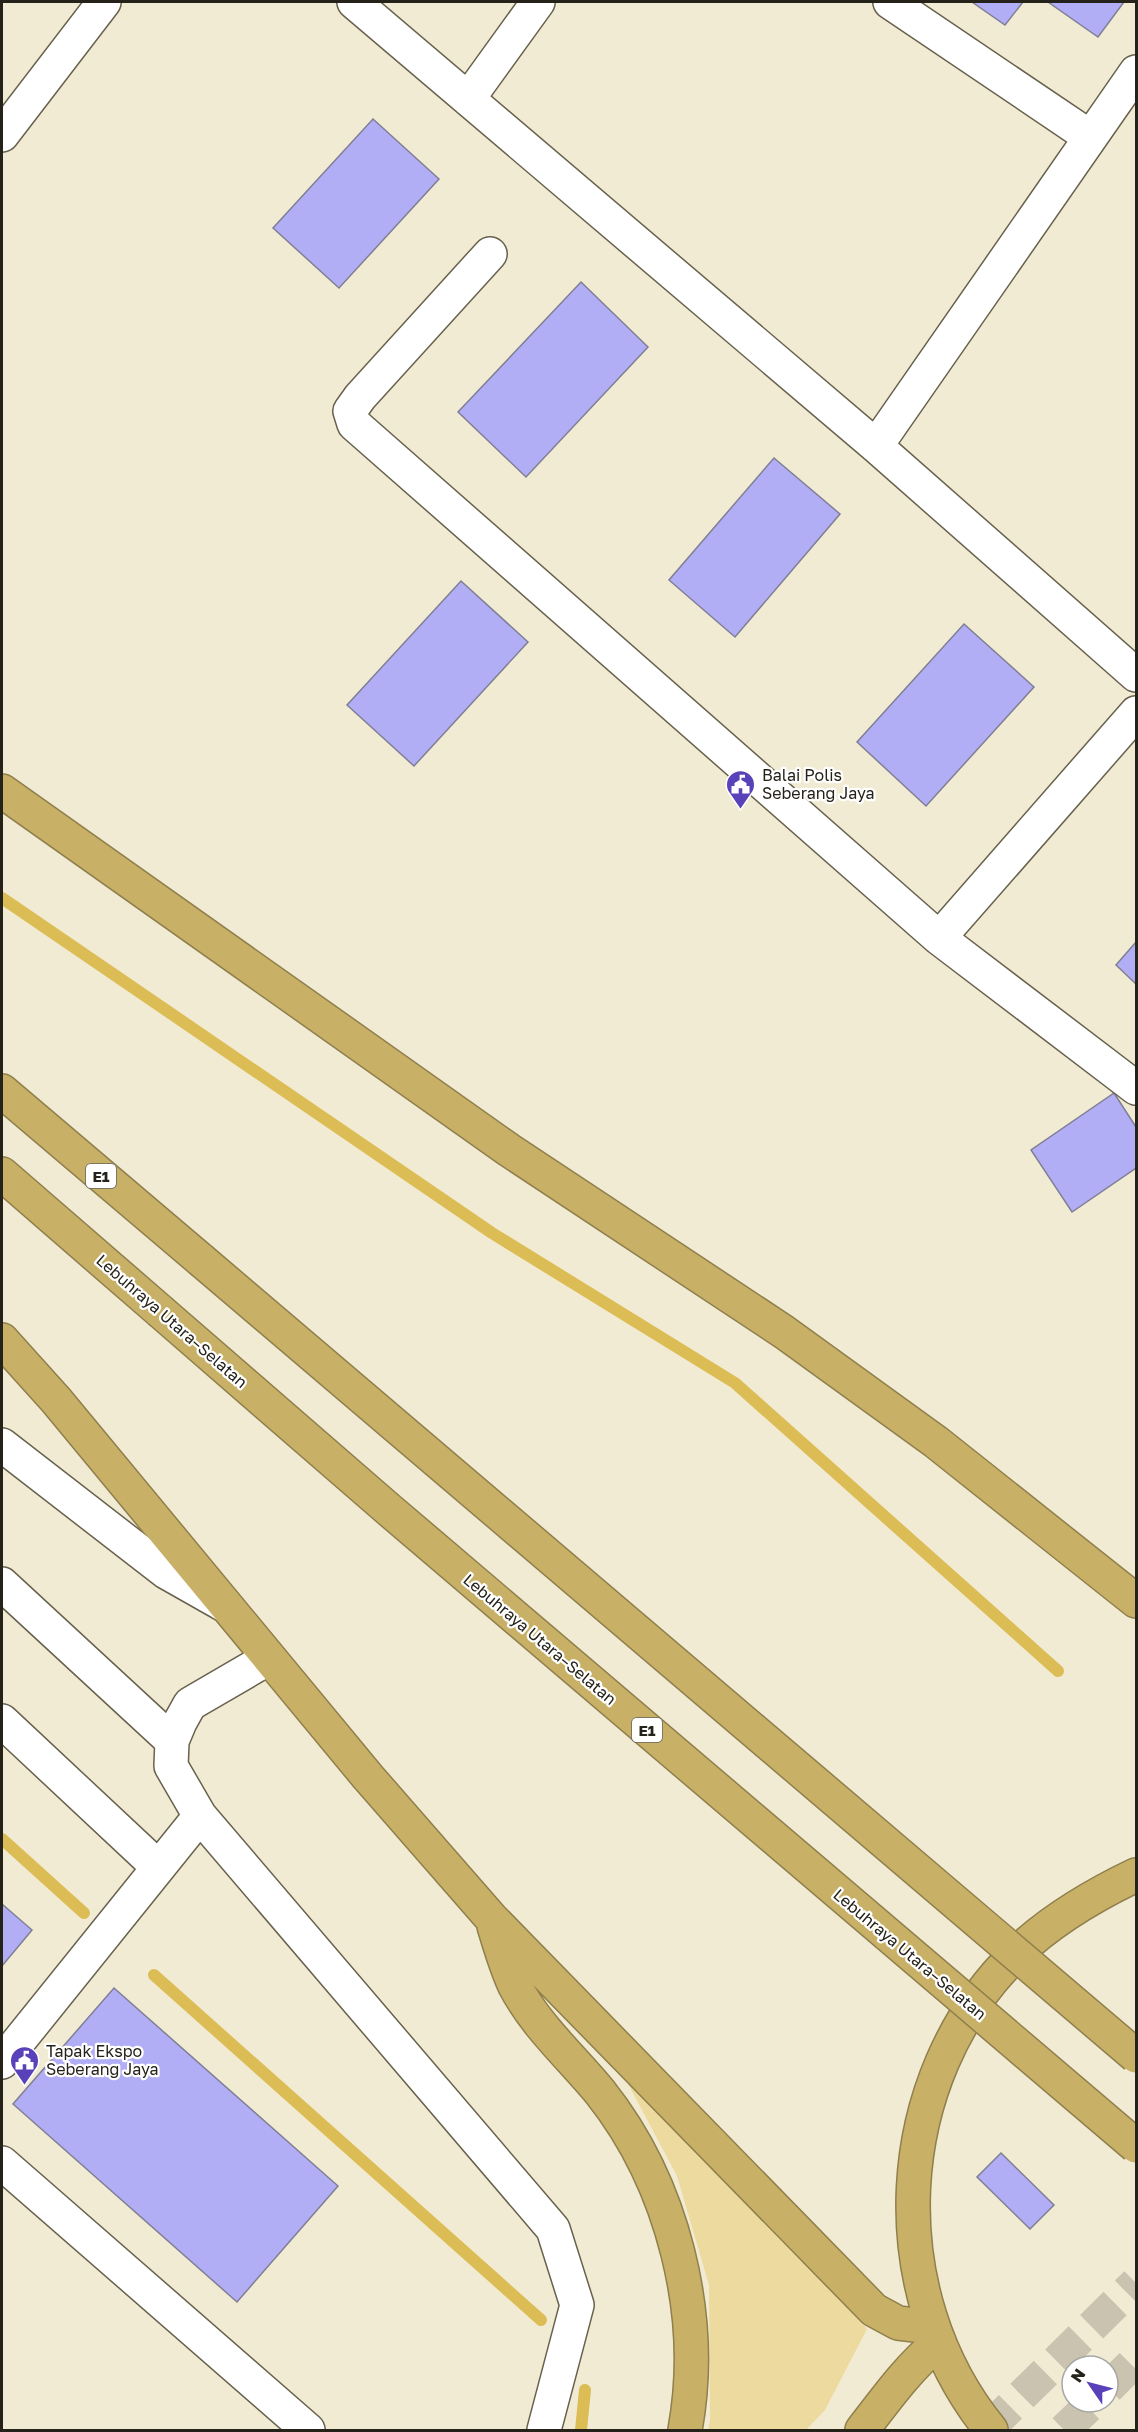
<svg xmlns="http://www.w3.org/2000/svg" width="1138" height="2432" font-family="'Golos Text',sans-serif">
  <rect width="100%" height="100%" fill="#f2ebd4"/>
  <path fill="#edda9e" d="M618,2065L867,2329L825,2410L806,2430H708L710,2421L709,2285L677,2176Z"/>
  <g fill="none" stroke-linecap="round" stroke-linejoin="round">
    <path stroke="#dcbd55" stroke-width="12" d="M2,898L492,1233L735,1383L1058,1671
      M2,1839L84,1913
      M154,1975L541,2320
      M581,2430L585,2390"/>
  </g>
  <path fill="#b2aef6" stroke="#7f7f94" stroke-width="1.5" d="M972,2H1023L1005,25Z
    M1048,2H1124L1098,37Z
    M373,119L439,179L339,288L273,228Z
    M581,282L648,347L526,477L458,412Z
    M774,458L840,514L735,637L669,580Z
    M461,581L528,642L414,766L347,705Z
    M964,624L1034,687L926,806L857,742Z
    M1136,942V984L1116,965Z
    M1114,1093L1136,1127V1168L1072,1212L1031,1150Z
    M2,1904L32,1930L2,1966Z
    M114,1988L338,2186L237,2302L13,2104Z
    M1001,2153L1054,2205L1030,2229L977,2177Z"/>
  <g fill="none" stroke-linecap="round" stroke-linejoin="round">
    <path stroke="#c9c3af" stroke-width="33" stroke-dasharray="33 16" stroke-linecap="butt" d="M1108,2388L1136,2360
      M987,2430L1136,2283
      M1064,2430L1093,2402"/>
    <defs>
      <path id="minor" d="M354,2L876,446L1136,675
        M890,2L1090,137
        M468,99L538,2
        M2,135L104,2
        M490,254L360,397L350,411L354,424L939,938L1136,1088
        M876,446L1136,72
        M939,938L1136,713
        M2,1445L166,1572L226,1606
        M2,1584L172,1741
        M2,1721L158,1867
        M200,1816L553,2229L577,2305L544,2430
        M2,2062L200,1816L171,1766L172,1741L180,1722L190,1704L269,1658
        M2,2163L308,2430"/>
      <path id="highway" d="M2,791L509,1150L784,1332L936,1442L1136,1601
        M2,1091L201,1260
        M2,1174L160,1311
        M2,1340L56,1400L368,1777L492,1919L874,2310L898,2323L932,2327
        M494,1926C500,1946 506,1967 515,1986C536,2026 571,2057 600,2092C673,2184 706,2315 685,2430
        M862,2430C886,2399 908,2368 938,2343
        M991,2430C879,2293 888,2079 1016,1954C1051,1920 1092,1896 1136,1875"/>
    </defs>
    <use href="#minor" stroke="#67614d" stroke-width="36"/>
    <use href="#highway" stroke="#8f7f4c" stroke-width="36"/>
    <use href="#minor" stroke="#fff" stroke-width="33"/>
    <use href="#highway" stroke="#c8b167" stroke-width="33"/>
    <defs>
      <path id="highway-bridge" d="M201,1260L1136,2056
        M160,1311L387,1508L1136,2146"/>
    </defs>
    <use href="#highway-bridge" stroke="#8f7f4c" stroke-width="36" stroke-linecap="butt"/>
    <use href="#highway-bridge" stroke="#c8b167" stroke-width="33"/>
  </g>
  <defs>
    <symbol id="civic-pin" viewBox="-11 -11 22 30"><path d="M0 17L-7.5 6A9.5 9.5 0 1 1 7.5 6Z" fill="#5841b9" stroke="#fff"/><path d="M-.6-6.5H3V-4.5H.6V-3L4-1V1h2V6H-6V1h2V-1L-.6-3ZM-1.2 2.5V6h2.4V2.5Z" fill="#fff"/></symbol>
  </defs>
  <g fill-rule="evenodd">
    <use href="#civic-pin" x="724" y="768" width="33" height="45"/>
    <use href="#civic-pin" x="8" y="2044" width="33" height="45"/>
  </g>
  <g text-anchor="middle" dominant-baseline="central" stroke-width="4.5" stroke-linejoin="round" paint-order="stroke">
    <g fill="#fff" stroke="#66645e" stroke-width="1.5">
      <rect x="86" y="1164" width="30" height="24" rx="4.5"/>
      <rect x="632" y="1718" width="30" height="24" rx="4.5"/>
    </g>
    <g font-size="15" font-weight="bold" fill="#242219">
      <text x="101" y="1176">E1</text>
      <text x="647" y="1730">E1</text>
    </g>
    <g font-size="16" fill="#242219" stroke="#fff" text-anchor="start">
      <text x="762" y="775">Balai Polis<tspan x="762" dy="18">Seberang Jaya</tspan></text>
      <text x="46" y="2051">Tapak Ekspo<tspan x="46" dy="18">Seberang Jaya</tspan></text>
    </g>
    <g font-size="16" fill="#242219" stroke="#fff">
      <text transform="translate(172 1321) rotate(41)">Lebuhraya Utara–Selatan</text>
      <text transform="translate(540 1639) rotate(40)">Lebuhraya Utara–Selatan</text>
      <text transform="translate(910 1954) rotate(40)">Lebuhraya Utara–Selatan</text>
    </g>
  </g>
  <rect width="1138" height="2432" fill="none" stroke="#242219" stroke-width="6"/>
  <g transform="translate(1090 2384) rotate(305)"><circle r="28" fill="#ffffff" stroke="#a7a7a3" stroke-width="1.5"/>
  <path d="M0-4.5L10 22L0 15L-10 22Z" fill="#5841b9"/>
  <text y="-9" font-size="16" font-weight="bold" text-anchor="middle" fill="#242219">N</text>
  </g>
</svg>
